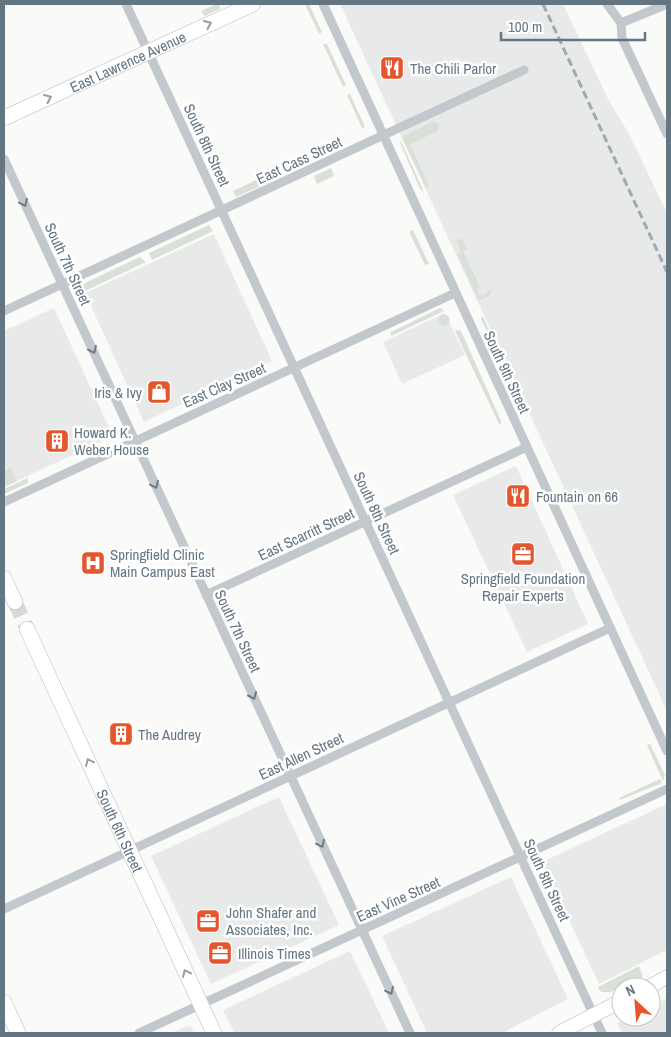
<svg xmlns="http://www.w3.org/2000/svg" width="671" height="1037" font-family="'Archivo Narrow',sans-serif">
  <rect width="100%" height="100%" fill="#fafaf8"/>
  <path fill="#e8e9e9" d="M340,4H563L608,99L629,134L667,213V711Z
    M214,234L272,361L144,422L85,293Z
    M54,308L113,436L4,487V331Z
    M445,313L465,355L402,384L383,342Z
    M516,466L588,624L527,652L453,495Z
    M279,797L339,925L211,984L151,856Z
    M667,804V950L599,984L542,862Z
    M511,877L568,999L502,1033H427L382,936Z
    M350,951L389,1033H234L223,1010Z
    M667,998V1033H622L617,1023L629,1017H651V1006Z
    M190,1025L194,1033H172Z"/>
  <path fill="#dadfd7" d="M217,4H219L220,9L205,16L201,11Z
    M305,4H309L322,32L319,34Z
    M323,44H327L346,85L343,87Z
    M350,94L365,127L362,128L347,95Z
    M432,122L439,124L438,131L410,144L429,186L426,188L402,137Z
    M400,139L424,192L420,189L401,145Z
    M331,168L334,176L317,184L314,176Z
    M262,177L263,185L236,197L233,191Z
    M209,225L213,231L152,260L149,253Z
    M413,230L429,264L425,265L409,232Z
    M462,238L467,249L463,251L480,287L477,289L478,293L482,296L491,289L490,295L479,301L457,254L461,252L456,241Z
    M140,257L146,262L85,291L82,286L87,282Z
    M440,308L444,311L391,336V332Z
    M438.5 320a5.5 5.5 0 1 1 11 0a5.5 5.5 0 1 1-11 0Z
    M482,315L513,383L512,384L481,319Z
    M458,330L461,331L502,423L499,424L455,331Z
    M11,468L17,481L4,487V471Z
    M28,478V483L4,494V489Z
    M650,744L665,775L663,781L647,745Z
    M660,779L662,783L620,800L619,798Z
    M639,966L643,977L611,992H601L598,987Z"/>
  <g fill="none" stroke-linecap="round" stroke-linejoin="round">
    <path stroke="#d5d9db" stroke-width="15" stroke-dasharray="15 8" stroke-linecap="butt" d="M15,602L27,629"/>
    <defs>
      <path id="secondary" d="M649,987L667,977
        M559,1033L621,1001"/>
      <g id="primary">
        <path id="s1" d="M4,118L253,4"/>
        <path d="M4,578L15,602"/>
        <path id="s2" d="M27,629L214,1033"/>
        <path d="M4,1002L18,1033"/>
      </g>
    </defs>
    <use href="#secondary" stroke="#b3babf" stroke-width="15"/>
    <use href="#primary" stroke="#b5babe" stroke-width="16"/>
    <path stroke="#c3c8cc" stroke-width="9" d="M126,4L602,1033
      M323,4L667,751
      M607,4L621,23L622,38L667,134
      M621,23L667,4
      M4,159L410,1033
      M4,311L524,70
      M4,502L455,293
      M206,595L527,447
      M4,909L610,628
      M139,1033L667,789"/>
    <use href="#secondary" stroke="#fff" stroke-width="14"/>
    <use href="#primary" stroke="#fff" stroke-width="15"/>
    <path stroke="#a2aab0" stroke-width="3" stroke-dasharray="8 4" stroke-linecap="butt" d="M543,4L667,272"/>
  </g>
  <defs><path id="oneway-chevron" d="M-2-3.5L2.5 0L-2 3.5" fill="none" stroke-width="1.6" stroke-linecap="round" stroke-linejoin="round" transform="scale(1.25)"/></defs>
  <g stroke="#939fa8">
    <use href="#oneway-chevron" transform="translate(208 24) rotate(-24)"/>
    <use href="#oneway-chevron" transform="translate(48 98) rotate(-25)"/>
    <use href="#oneway-chevron" transform="translate(89 762) rotate(-115)"/>
    <use href="#oneway-chevron" transform="translate(186 973) rotate(-115)"/>
  </g>
  <g stroke="#6a7a87">
    <use href="#oneway-chevron" transform="translate(24 203) rotate(65)"/>
    <use href="#oneway-chevron" transform="translate(93 350) rotate(65)"/>
    <use href="#oneway-chevron" transform="translate(155 485) rotate(65)"/>
    <use href="#oneway-chevron" transform="translate(253 696) rotate(66)"/>
    <use href="#oneway-chevron" transform="translate(321 844) rotate(65)"/>
    <use href="#oneway-chevron" transform="translate(390 991) rotate(64)"/>
  </g>
  <defs>
    <symbol id="restaurant-square" viewBox="-11 -11 22 22"><rect x="-9" y="-9" width="18" height="18" rx="4" fill="#e4572e" stroke="#fff"/><path d="M-5-6h1v4h1v-4h1v4h1v-4h1v5L-1.5 .5V6h-2V.5L-5-1ZM5-6V6H3V1.5H1.5Q1.5-4 5-6Z" fill="#fff"/></symbol>
    <symbol id="shop-square" viewBox="-11 -11 22 22"><rect x="-9" y="-9" width="18" height="18" rx="4" fill="#e4572e" stroke="#fff"/><path d="M-5-2.5h2.3a2.7 3.5 0 0 1 5.4 0H5L5.5 6h-11ZM-1.5-2.5h3a1.5 2.3 0 0 0-3 0Z" fill="#fff"/></symbol>
    <symbol id="building-square" viewBox="-11 -11 22 22"><rect x="-9" y="-9" width="18" height="18" rx="4" fill="#e4572e" stroke="#fff"/><path d="M-4-6H4V6H1V3H-1V6H-4ZM-2.5-4.3h1.7v1.8h-1.7ZM.8-4.3h1.7v1.8H.8ZM-2.5-1h1.7V.8h-1.7ZM.8-1h1.7V.8H.8Z" fill="#fff"/></symbol>
    <symbol id="office-square" viewBox="-11 -11 22 22"><rect x="-9" y="-9" width="18" height="18" rx="4" fill="#e4572e" stroke="#fff"/><path d="M-6-3h4V-5.5h4V-3h4V5H-6ZM-1-4.5V-3h2v-1.5ZM-6 0V1H6V0Z" fill="#fff"/></symbol>
    <symbol id="hospital-square" viewBox="-11 -11 22 22"><rect x="-9" y="-9" width="18" height="18" rx="4" fill="#e4572e" stroke="#fff"/><path d="M-5-5h3v3.5h4V-5h3V5h-3V1.5h-4V5h-3Z" fill="#fff"/></symbol>
  </defs>
  <g fill-rule="evenodd">
    <use href="#restaurant-square" x="378" y="54" width="28" height="28"/>
    <use href="#shop-square" x="145" y="378" width="28" height="28"/>
    <use href="#building-square" x="43" y="427" width="28" height="28"/>
    <use href="#restaurant-square" x="504" y="482" width="28" height="28"/>
    <use href="#office-square" x="509" y="540" width="28" height="28"/>
    <use href="#hospital-square" x="79" y="549" width="28" height="28"/>
    <use href="#building-square" x="107" y="720" width="28" height="28"/>
    <use href="#office-square" x="194" y="907" width="28" height="28"/>
    <use href="#office-square" x="206" y="939" width="28" height="28"/>
  </g>
  <g text-anchor="middle" dominant-baseline="central" stroke-width="5" stroke-linejoin="round" paint-order="stroke">
    <g font-size="15" fill="#657683" stroke="#fff">
      <text stroke="none"><textPath href="#s1" startOffset="136">East Lawrence Avenue</textPath></text>
      <text transform="translate(207 145) rotate(65)">South 8th Street</text>
      <text transform="translate(299 160) rotate(-25)">East Cass Street</text>
      <text transform="translate(68 264) rotate(65)">South 7th Street</text>
      <text transform="translate(507 372) rotate(65)">South 9th Street</text>
      <text transform="translate(224 385) rotate(-24)">East Clay Street</text>
      <text transform="translate(377 513) rotate(65)">South 8th Street</text>
      <text transform="translate(306 534) rotate(-25)">East Scarritt Street</text>
      <text transform="translate(238 631) rotate(65)">South 7th Street</text>
      <text transform="translate(301 756) rotate(-25)">East Allen Street</text>
      <text stroke="none"><textPath href="#s2" startOffset="222">South 6th Street</textPath></text>
      <text transform="translate(547 880) rotate(65)">South 8th Street</text>
      <text transform="translate(398 899) rotate(-24)">East Vine Street</text>
    </g>
    <g font-size="15" fill="#657683" stroke="#fff" text-anchor="start">
      <text x="410" y="68">The Chili Parlor</text>
      <text x="142" y="392" text-anchor="end">Iris &amp; Ivy</text>
      <text x="74" y="432">Howard K.<tspan x="74" dy="17">Weber House</tspan></text>
      <text x="536" y="496">Fountain on 66</text>
      <text x="110" y="554">Springfield Clinic<tspan x="110" dy="17">Main Campus East</tspan></text>
      <text x="523" y="578" text-anchor="middle">Springfield Foundation<tspan x="523" dy="17">Repair Experts</tspan></text>
      <text x="138" y="734">The Audrey</text>
      <text x="226" y="912">John Shafer and<tspan x="226" dy="17">Associates, Inc.</tspan></text>
      <text x="238" y="953">Illinois Times</text>
    </g>
  </g>
  <rect width="671" height="1037" fill="none" stroke="#657683" stroke-width="10"/>
  <g transform="translate(636 1002) rotate(334)"><circle r="24" fill="#ffffff" stroke="#c1c8cd"/>
  <path d="M0-4L9 19L0 12L-9 19Z" fill="#e4572e"/>
  <text y="-8" font-size="14" font-weight="bold" text-anchor="middle" fill="#657683">N</text>
  </g>
  <path d="M501 32v8h144v-8" fill="none" stroke="#657683" stroke-width="2.5"/>
  <text x="508" y="32" font-size="15" fill="#657683" stroke="#ffffff" stroke-width="4" paint-order="stroke">100 m</text>
</svg>
